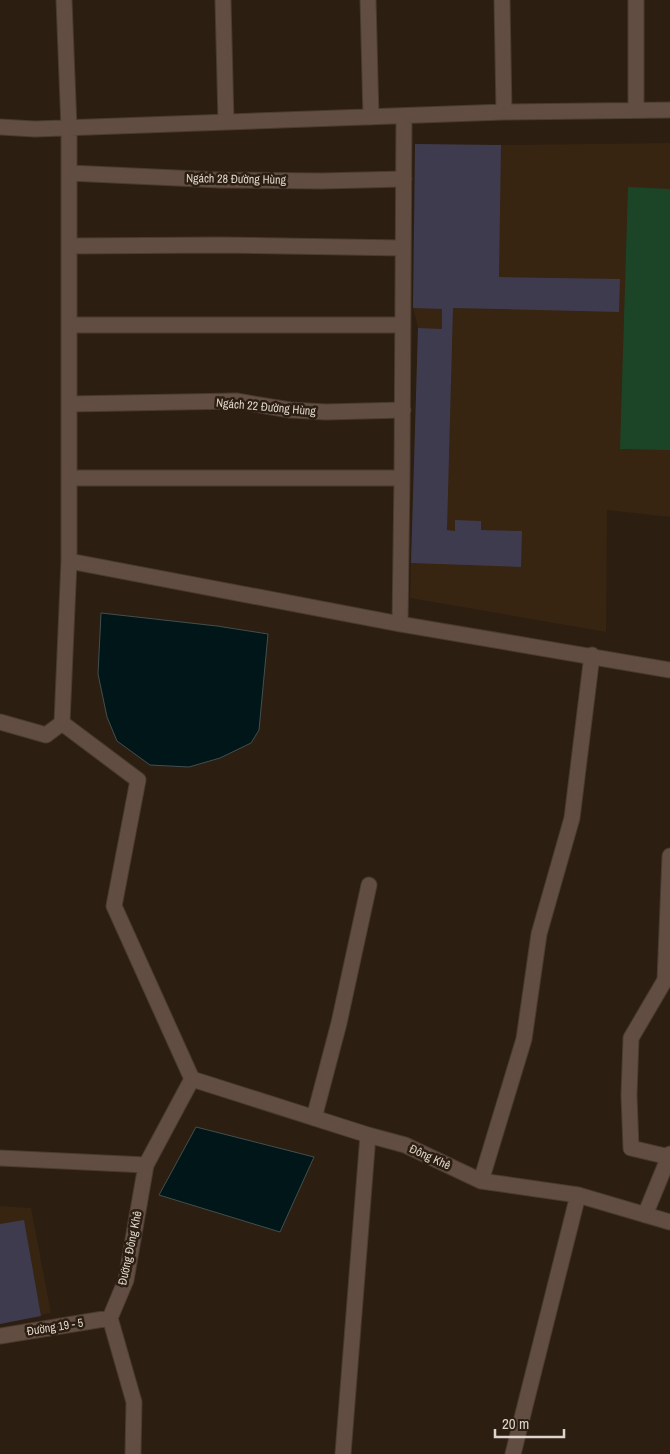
<svg xmlns="http://www.w3.org/2000/svg" width="670" height="1454" font-family="'Archivo Narrow',sans-serif">
  <rect width="100%" height="100%" fill="#2c1e11"/>
  <path fill="#372411" d="M670,143V517L607,510L606,632L410,598L418,328L413,308L414,275L501,145Z
    M0,1206L31,1208L51,1313L0,1324Z"/>
  <path fill="#1c4528" d="M628,187L670,189V450L620,449Z"/>
  <path fill="#011618" stroke="#434f4e" d="M101,613L217,626L268,634L259,730L251,743L220,758L189,767L150,765L117,741L107,717L98,674Z
    M196,1127L314,1157L280,1232L159,1195Z"/>
  <path fill="#3f3b4e" d="M415,144L501,145L499,277L620,279L619,312L453,308L447,530L455,531V520L481,521V530L522,531L521,567L411,563L418,328L442,329V309L413,308Z
    M24,1220L41,1316L0,1324V1224Z"/>
  <g fill="none" stroke-linecap="round" stroke-linejoin="round">
    <defs>
      <path id="street" d="M223,0L226,122
        M368,0L371,117
        M502,0L504,112
        M636,0V110
        M0,127L35,129L504,112L670,110
        M69,173L220,180L321,181L404,179
        M69,246L220,245L403,248
        M69,325H403
        M69,404L236,401L290,410L326,412L403,410
        M69,478H402
        M69,561L400,624L670,670
        M400,624L402,478L404,116
        M0,722L46,735L62,723
        M62,723L69,561V128L64,0
        M62,723L138,780L114,906L192,1079
        M192,1079L368,1135L405,1145L481,1181L578,1195L670,1222
        M314,1118L339,1023L369,885
        M669,1157L631,1148L629,1095L631,1038L665,980L670,856
        M0,1158L146,1165
        M481,1181L524,1039L539,934L572,818L592,655
        M645,1215L670,1154
        M0,1336L110,1318
        M133,1454L134,1402L110,1318L126,1280L146,1165L192,1079
        M343,1454L368,1135
        M513,1454L578,1195"/>
    </defs>
    <use href="#street" stroke="#483b2f" stroke-width="17"/>
    <use href="#street" stroke="#624d42" stroke-width="15"/>
  </g>
  <g text-anchor="middle" dominant-baseline="central" stroke-width="5" stroke-linejoin="round" paint-order="stroke">
    <g font-size="12" fill="#ddd4cb" stroke="#2c1e11">
      <text transform="translate(236 179) rotate(1)">Ngách 28 Đường Hùng</text>
      <text transform="translate(266 407) rotate(5)">Ngách 22 Đường Hùng</text>
      <text transform="translate(430 1157) rotate(25)">Đông Khê</text>
      <text transform="translate(130 1248) rotate(-78)">Đường Đông Khê</text>
      <text transform="translate(55 1327) rotate(-9)">Đường 19 - 5</text>
    </g>
  </g>
  <path d="M495 1429v8h69v-8" fill="none" stroke="#ddd4cb" stroke-width="2.5"/>
  <text x="502" y="1429" font-size="15" fill="#ddd4cb" stroke="#2c1e11" stroke-width="4" paint-order="stroke">20 m</text>
</svg>
